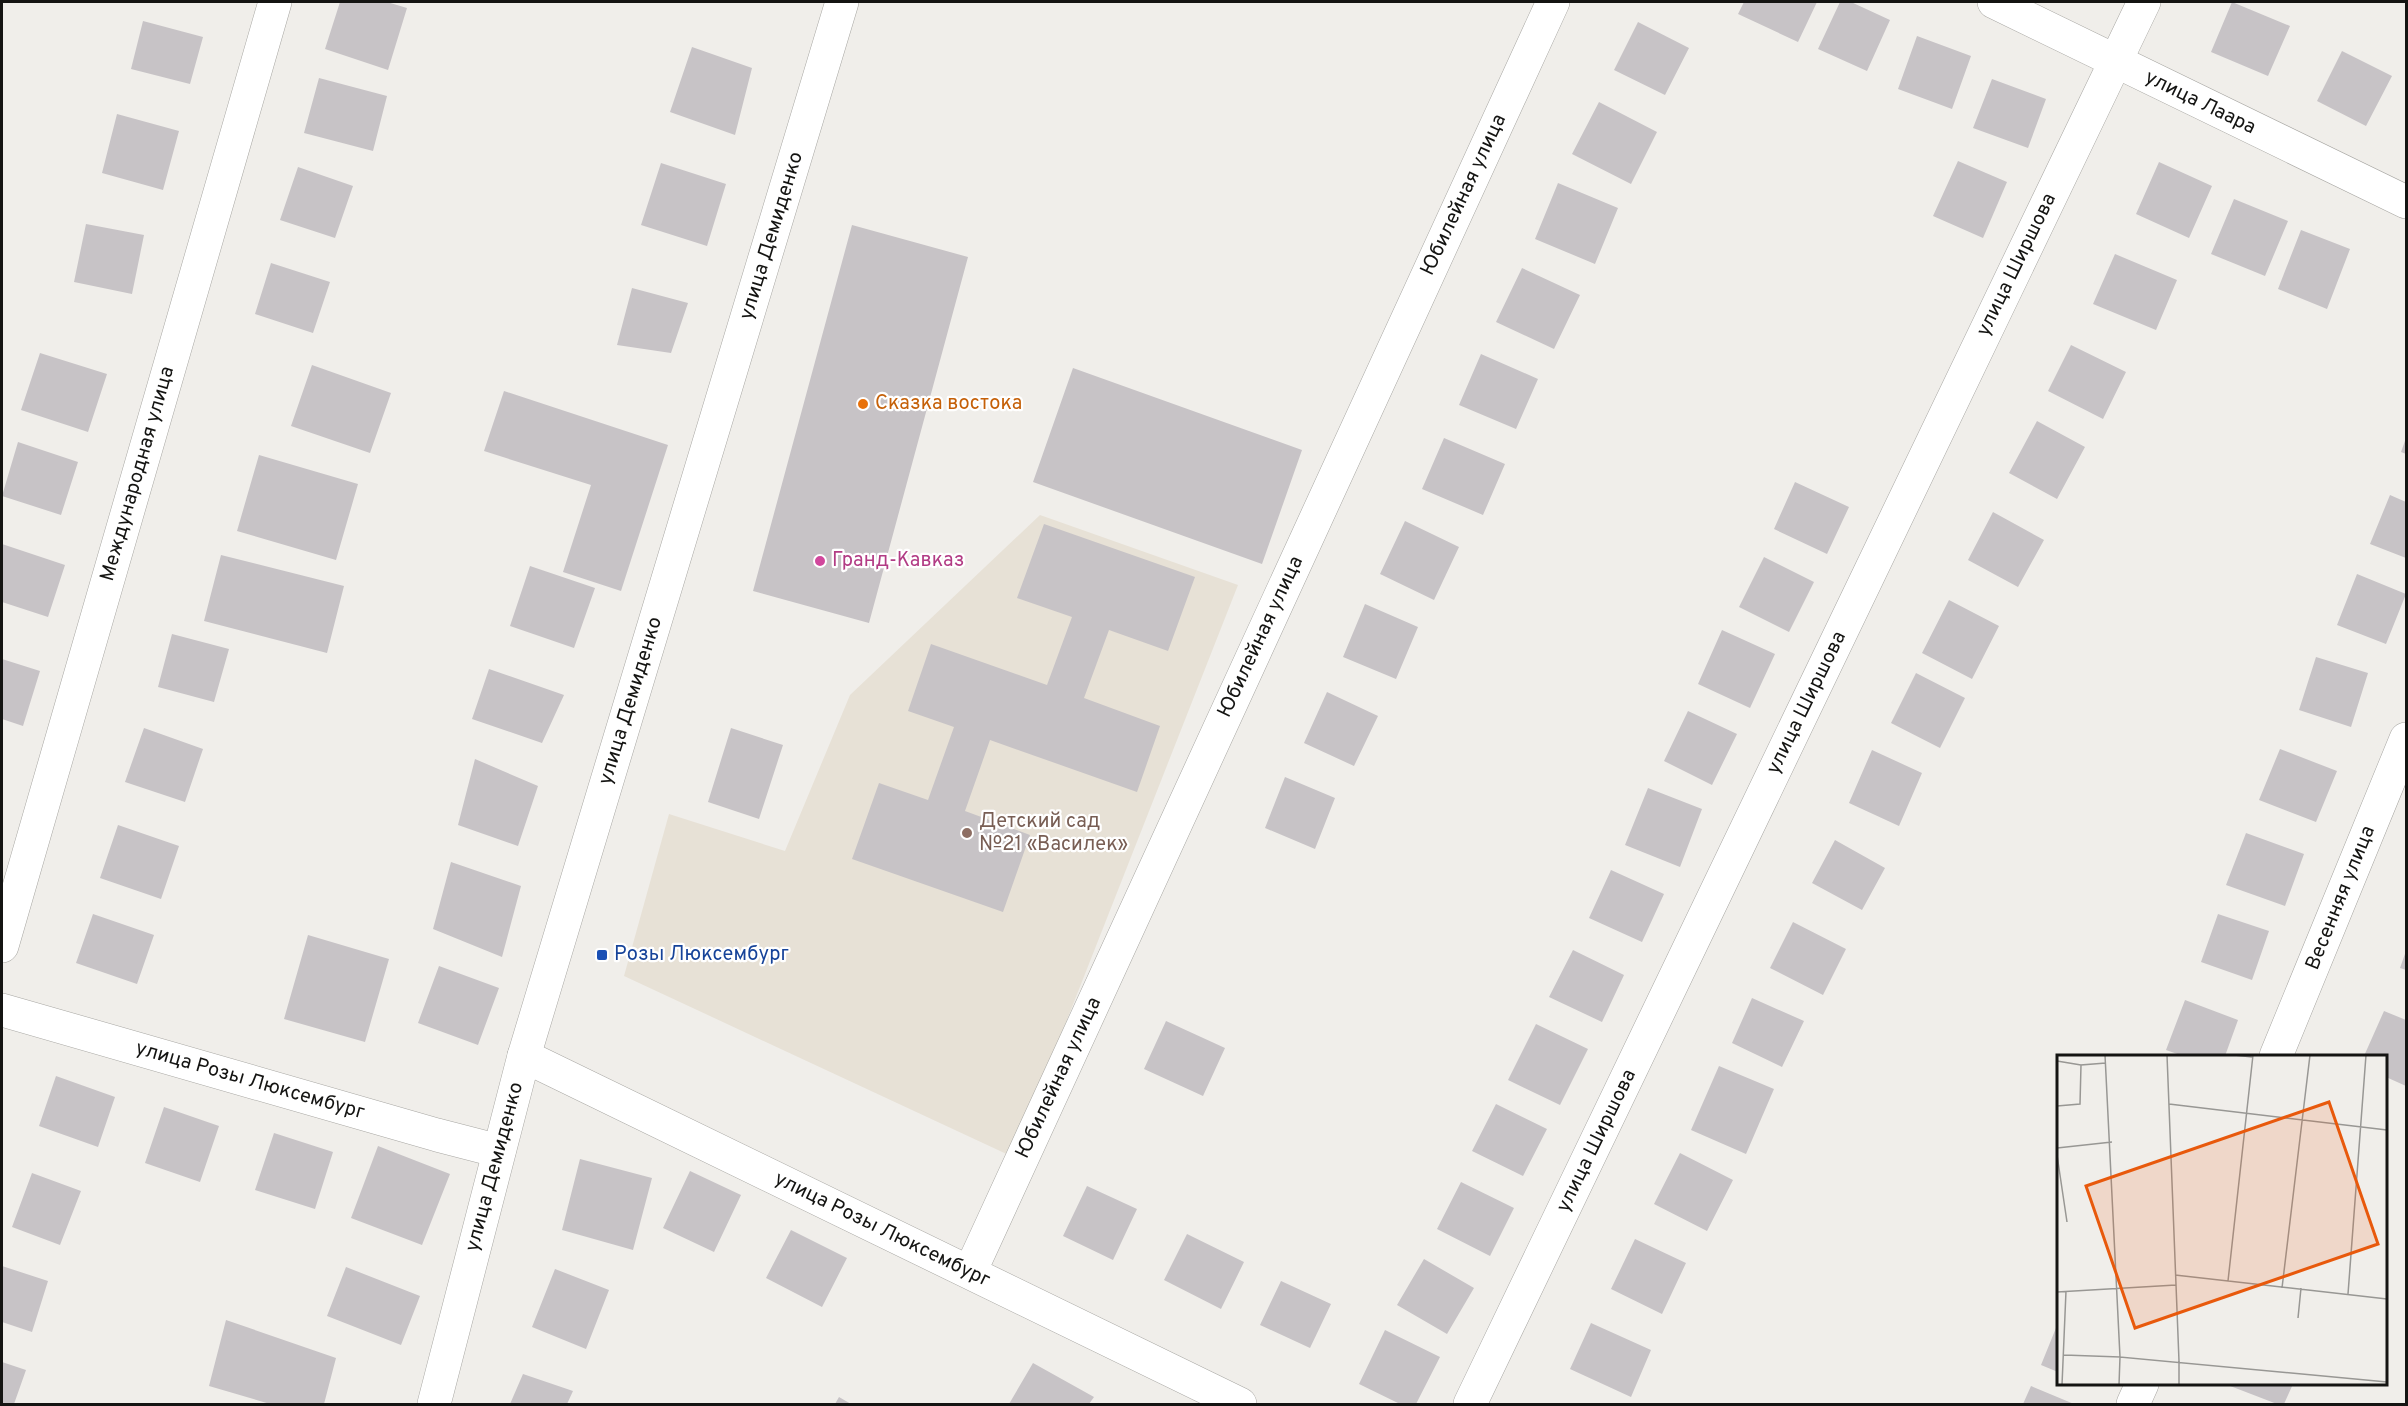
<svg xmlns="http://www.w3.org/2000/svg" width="2408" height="1406" font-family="Overpass,sans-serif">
  <rect width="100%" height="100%" fill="#f0eeea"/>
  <path fill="#e7e1d6" d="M1040,515L1238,585L1013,1157L624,976L669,814L785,851L850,695Z"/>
  <path fill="#c7c3c6" d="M340,2H387L407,8L388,70L325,49Z
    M1744,2H1817L1798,42L1738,14Z
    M1840,2H1851L1890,20L1867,71L1818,49Z
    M2232,2L2290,26L2268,76L2211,52Z
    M143,21L203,37L190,84L131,69Z
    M1638,22L1689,48L1665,95L1614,70Z
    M1917,36L1971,56L1952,109L1898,89Z
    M692,47L752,68L735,135L670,112Z
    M2342,51L2392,76L2366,126L2317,101Z
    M319,78L387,96L373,151L304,133Z
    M1992,79L2046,99L2028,148L1973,128Z
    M1599,102L1657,132L1631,184L1572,154Z
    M117,114L179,131L163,190L102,173Z
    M1958,161L2007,182L1983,238L1933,216Z
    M2159,162L2212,186L2189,238L2136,214Z
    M661,163L726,184L707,246L641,225Z
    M298,167L353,186L335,238L280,220Z
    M1558,183L1618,208L1595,264L1535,239Z
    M2234,199L2288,221L2265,276L2211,254Z
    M86,224L144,235L132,294L74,282Z
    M852,225L968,257L869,623L753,591Z
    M2301,230L2350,249L2327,309L2278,289Z
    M2115,254L2177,280L2156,330L2093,304Z
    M271,263L330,282L313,333L255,314Z
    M1522,268L1580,295L1554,349L1496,322Z
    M632,288L688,303L671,353L617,345Z
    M2071,345L2126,372L2103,419L2048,391Z
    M40,353L107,374L88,432L21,410Z
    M1481,354L1538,379L1516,429L1459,405Z
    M312,365L391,393L370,453L291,426Z
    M1073,368L1302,450L1262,564L1033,482Z
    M504,391L668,445L621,591L563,572L591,485L484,451Z
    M2037,421L2085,447L2057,499L2009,473Z
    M1444,438L1505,464L1483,515L1422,489Z
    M2406,438V454L2401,452Z
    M18,442L78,462L61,515L2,496Z
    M259,455L358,484L336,560L237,531Z
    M1795,482L1849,507L1827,554L1774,529Z
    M2390,495L2406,502V558L2370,544Z
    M1993,512L2044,540L2018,587L1968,560Z
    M1405,521L1459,547L1434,600L1380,574Z
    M1044,524L1195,577L1168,651L1109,630L1084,698L1160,726L1137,792L990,740L965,811L1030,835L1003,912L852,859L879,783L928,800L954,727L908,711L931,644L1047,685L1072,617L1017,598Z
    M2,544L65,565L48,617L2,602Z
    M221,555L344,586L327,653L204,621Z
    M1764,557L1814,582L1789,632L1739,607Z
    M530,566L595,588L574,648L510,626Z
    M2357,574L2406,594L2386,644L2337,625Z
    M1949,600L1999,626L1972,679L1922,653Z
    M1365,604L1418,627L1396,679L1343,657Z
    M1722,630L1775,654L1750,708L1698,684Z
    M172,634L229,649L214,702L158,687Z
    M2316,657L2368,673L2351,727L2299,710Z
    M2,659L40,671L23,726L2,719Z
    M489,669L564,695L542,743L472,719Z
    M1916,673L1965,698L1940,748L1891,723Z
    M1327,692L1378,716L1354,766L1304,743Z
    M1688,711L1737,734L1712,785L1664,761Z
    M144,728L203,749L185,802L125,782Z
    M731,728L783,745L759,819L708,802Z
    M2280,749L2337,771L2316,822L2259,800Z
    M1872,750L1922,773L1899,826L1849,803Z
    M475,759L538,786L518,846L458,825Z
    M1285,777L1335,798L1315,849L1265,828Z
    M1648,788L1702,809L1680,867L1625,845Z
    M118,825L179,846L161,899L100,878Z
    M2246,833L2304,854L2285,906L2226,885Z
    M1835,840L1885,868L1862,910L1812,883Z
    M451,862L521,886L502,957L433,929Z
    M1611,870L1664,894L1642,942L1589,918Z
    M93,914L154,935L137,984L76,963Z
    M2218,914L2269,931L2252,980L2201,962Z
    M1793,922L1846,949L1823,995L1770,968Z
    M308,935L389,959L365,1042L284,1019Z
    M1573,950L1624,975L1602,1022L1549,997Z
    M2406,951V970L2400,968Z
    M439,966L499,988L478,1045L418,1023Z
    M1752,998L1804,1021L1782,1067L1732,1043Z
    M2185,1000L2238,1020L2225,1056H2183L2166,1050Z
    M2384,1011L2406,1020V1086L2386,1077V1056H2364Z
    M1166,1021L1225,1048L1203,1096L1144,1069Z
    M1536,1024L1588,1049L1560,1105L1508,1080Z
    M1719,1066L1774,1089L1746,1154L1691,1130Z
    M56,1076L115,1097L98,1147L39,1126Z
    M1496,1104L1547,1129L1523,1176L1472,1151Z
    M164,1107L219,1126L200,1182L145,1163Z
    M274,1133L333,1152L315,1209L255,1190Z
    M378,1146L450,1174L422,1245L351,1218Z
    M1680,1153L1733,1180L1707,1231L1654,1204Z
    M580,1159L652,1178L633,1250L562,1230Z
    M690,1171L741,1195L714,1252L663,1228Z
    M32,1173L81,1191L60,1245L12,1227Z
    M1461,1182L1514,1208L1490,1256L1437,1229Z
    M1087,1186L1137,1209L1113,1260L1063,1236Z
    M791,1230L847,1258L822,1307L766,1278Z
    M1187,1234L1244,1262L1221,1309L1164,1280Z
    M1635,1239L1686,1263L1662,1314L1611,1289Z
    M1424,1259L1474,1288L1447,1334L1397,1305Z
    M2,1266L48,1281L32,1332L2,1322Z
    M346,1267L420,1296L401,1345L327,1316Z
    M555,1269L609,1290L586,1349L532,1327Z
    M1281,1281L1331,1304L1310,1348L1260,1325Z
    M226,1320L336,1358L324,1404H270L209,1386Z
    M1591,1323L1651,1350L1631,1397L1570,1369Z
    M2058,1323V1372L2041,1365Z
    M1385,1330L1440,1357L1416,1404H1400L1359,1384Z
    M2,1362L26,1370L14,1404H2Z
    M1033,1363L1094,1397L1089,1404H1009Z
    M523,1374L573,1391L567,1404H510Z
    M2225,1384H2293L2284,1404H2277Z
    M2031,1386L2074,1404H2023Z
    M839,1397L851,1404H835Z"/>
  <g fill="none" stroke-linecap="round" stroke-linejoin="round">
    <defs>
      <path id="minor" d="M2,1010L437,1135L499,1151
        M524,1056L1240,1404
        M2276,1056L2406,739
        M970,1272L1553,2
        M1470,1404L2144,2
        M2133,1404L2142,1384"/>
      <path id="tertiary" d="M1994,2L2406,202
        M2,946L275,2"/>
      <path id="secondary" d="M434,1404L524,1056L842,2"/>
    </defs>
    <use href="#minor" stroke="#a8a7a3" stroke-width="34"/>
    <use href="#tertiary" stroke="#a8a7a3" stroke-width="34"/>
    <use href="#secondary" stroke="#a8a7a3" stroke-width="34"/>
    <use href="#minor" stroke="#fff" stroke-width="33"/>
    <use href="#tertiary" stroke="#fff" stroke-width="33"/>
    <use href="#secondary" stroke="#fff" stroke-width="33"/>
  </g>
  <circle fill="#e8710a" stroke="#fff" stroke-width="2" cx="863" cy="404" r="6"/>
  <circle fill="#d1479c" stroke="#fff" stroke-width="2" cx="820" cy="561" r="6"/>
  <circle fill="#8d6e63" stroke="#fff" stroke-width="2" cx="967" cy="833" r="6"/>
  <rect fill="#1a4fb4" stroke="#fff" stroke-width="2" x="596" y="949" width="12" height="12" rx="3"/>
  <g text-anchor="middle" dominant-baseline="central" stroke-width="4.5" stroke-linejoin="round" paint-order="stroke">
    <g font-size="20" fill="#141412" stroke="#fff">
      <text transform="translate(2200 103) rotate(26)">улица Лаара</text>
      <text transform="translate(1464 195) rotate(-65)">Юбилейная улица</text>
      <text transform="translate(772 236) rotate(-73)">улица Демиденко</text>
      <text transform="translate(2017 265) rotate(-64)">улица Ширшова</text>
      <text transform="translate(138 474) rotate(-74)">Международная улица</text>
      <text transform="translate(1261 637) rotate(-65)">Юбилейная улица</text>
      <text transform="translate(631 701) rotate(-73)">улица Демиденко</text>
      <text transform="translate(1807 703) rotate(-64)">улица Ширшова</text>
      <text transform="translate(2341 898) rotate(-68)">Весенняя улица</text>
      <text transform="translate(1059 1078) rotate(-65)">Юбилейная улица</text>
      <text transform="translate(250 1081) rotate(16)">улица Розы Люксембург</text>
      <text transform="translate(1597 1141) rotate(-64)">улица Ширшова</text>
      <text transform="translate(495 1167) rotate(-75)">улица Демиденко</text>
      <text transform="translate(882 1230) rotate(26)">улица Розы Люксембург</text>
    </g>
    <g font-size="20" fill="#c56008" stroke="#fff" text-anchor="start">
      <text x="875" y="404">Сказка востока</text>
    </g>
    <g font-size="20" fill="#b23c85" stroke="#fff" text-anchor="start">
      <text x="832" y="561">Гранд-Кавказ</text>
    </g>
    <g font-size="20" fill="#785e54" stroke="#fff" text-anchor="start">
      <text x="979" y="822">Детский сад<tspan x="979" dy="23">№21 «Василек»</tspan></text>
    </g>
    <g font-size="20" fill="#164399" stroke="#fff" text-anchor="start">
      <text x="614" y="955">Розы Люксембург</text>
    </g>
  </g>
  <g transform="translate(2057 1055)">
    <rect width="330" height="330" fill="#f0eeea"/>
    <path fill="none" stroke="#989794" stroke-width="1.5" d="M110,0L122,306M177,0L195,2M0,6L24,10M112,49L330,75M0,51L23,49L24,10L49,8M0,93L55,87M0,100L10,167M118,220L330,244M171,226L196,0M225,233L253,0M0,237L119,230M291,239L309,0M241,263L244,233M7,300L63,302L48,0M5,330L9,236M62,330L63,302L330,327M122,330V306"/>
    <path fill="#e8590c" fill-opacity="0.15" stroke="#e8590c" stroke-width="3" d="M272,47L321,189L78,273L29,131Z"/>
    <rect width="330" height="330" fill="none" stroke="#141412" stroke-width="3"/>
  </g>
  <rect width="2408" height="1406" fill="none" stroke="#141412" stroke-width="6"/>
</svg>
